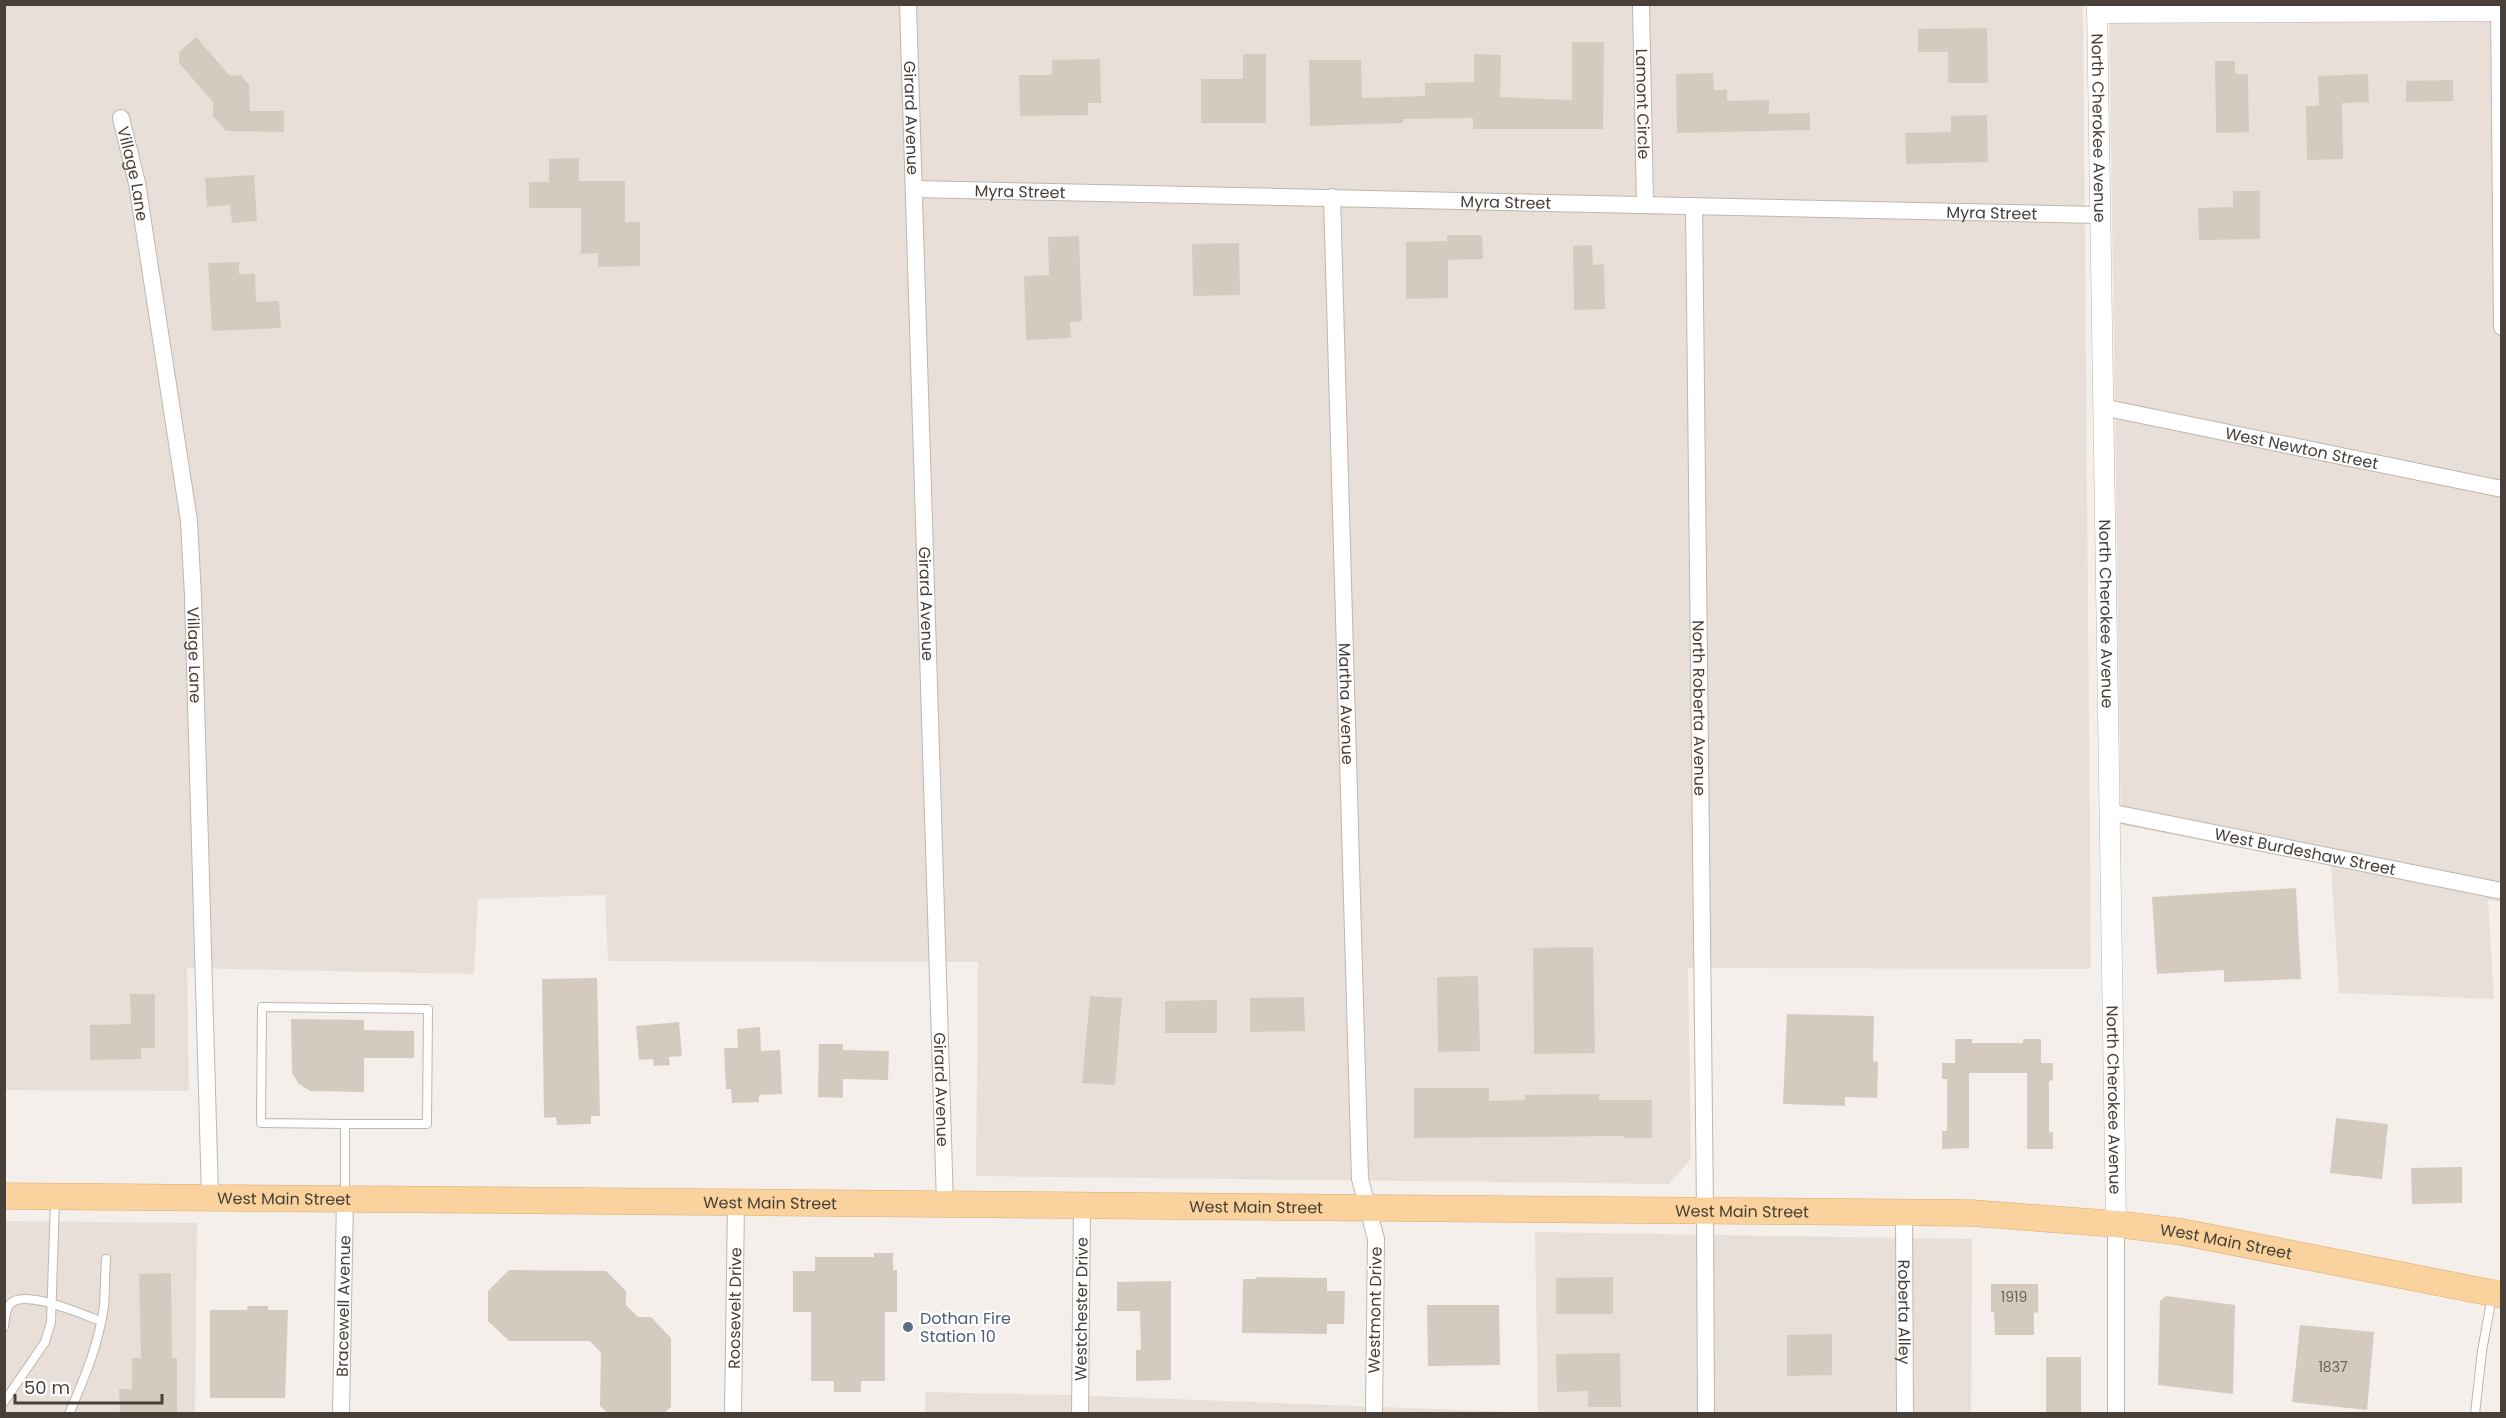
<svg xmlns="http://www.w3.org/2000/svg" width="2506" height="1418" font-family="Poppins,sans-serif">
  <rect width="100%" height="100%" fill="#f4efea"/>
  <path fill="#e8e0d8" d="M5,5H2083L2091,969L1688,968L1691,1159L1669,1184L976,1176L978,962L608,961L605,895L478,899L474,974L187,968L189,1091L5,1090Z
    M2109,5H2501L2502,902L2488,900L2494,999L2339,993L2331,865L2121,825Z
    M5,1221L197,1223L195,1413L5,1414Z
    M1535,1232L1972,1239L1971,1413L925,1414V1392L1067,1395L1538,1413Z"/>
  <path fill="#d5cabf" d="M1987,28L1988,83H1948V52H1918V29Z
    M196,37L230,76L241,75L249,85L250,111H284V132L226,131L213,116V102L179,63V52Z
    M1572,42H1604L1603,129H1473V118L1403,119V123L1310,126L1309,60H1361L1362,98L1425,96V83L1474,82V54L1501,55L1500,97L1572,100Z
    M1243,54H1266V123H1201V79H1243Z
    M1100,59L1101,103H1088V115L1020,116L1019,75H1052V60Z
    M2215,61H2235V74H2248L2249,132L2216,133Z
    M1713,73L1714,90H1727V101L1769,100V114L1810,113V130L1677,133L1676,74Z
    M2368,74L2369,102L2342,103L2343,159L2307,160L2306,106H2319L2318,76Z
    M2453,80V101L2406,102V81Z
    M1987,115L1988,162L1906,164L1905,133L1951,132V116Z
    M579,158V181H625V222H640V266L598,267V253L581,254V208H529V182H549V159Z
    M254,175L257,221L232,223L230,205L207,207L205,178Z
    M2233,191H2260V239L2199,240L2198,208L2233,207Z
    M1447,235H1482L1483,259L1448,260V298L1406,299V242L1447,241Z
    M1079,236L1082,321L1070,322L1071,338L1026,340L1024,276L1049,275L1048,237Z
    M1239,243L1240,295L1193,296L1192,244Z
    M1592,245L1593,265L1604,264L1605,309L1574,310L1573,246Z
    M239,262V274H255L256,302L279,301L281,328L212,331L208,263Z
    M2296,888L2301,979L2224,982V970L2157,974L2152,897Z
    M1593,947L1595,1053L1534,1054L1533,948Z
    M1478,976L1480,1051L1438,1052L1437,977Z
    M597,978L600,1116H591V1124L557,1125L556,1117L544,1118L542,979Z
    M130,994H155V1048H141V1059L90,1060V1025L131,1024Z
    M1090,996L1122,998L1115,1085L1082,1083Z
    M1304,997L1305,1031L1250,1032V998Z
    M1217,1000V1033H1165V1001Z
    M1787,1014L1874,1016L1873,1061L1878,1062L1877,1098L1845,1097V1106L1783,1104Z
    M291,1019L364,1020V1030L414,1031V1058H364V1092L310,1091L299,1084L292,1073Z
    M679,1022L682,1056L669,1057L670,1065L654,1066L653,1059L639,1060L636,1026Z
    M760,1027L761,1051L780,1050L782,1094L759,1095V1102L732,1103L731,1089H726L724,1048H738L737,1029Z
    M1955,1039H1973L1972,1043H2023V1039H2041V1063H2053V1080L2049,1081V1132H2053V1149H2027V1073H1969V1148L1942,1149V1131H1947V1079H1942V1063H1955Z
    M819,1044H843V1050L889,1051L888,1080L843,1079V1098L818,1097Z
    M1414,1088H1489V1101L1525,1100V1095L1599,1094V1100H1652V1138H1623V1136L1414,1138Z
    M2336,1118L2388,1124L2382,1179L2330,1173Z
    M2462,1167V1203L2412,1204L2411,1168Z
    M874,1253H893V1270H897V1312H885V1381H861V1392H834V1381H811V1312H793V1271H815V1257H874Z
    M509,1270L606,1271L626,1291V1305L638,1317H651L671,1338V1407L664,1413H608L600,1406L601,1353L590,1341H509L488,1321V1291Z
    M171,1273L172,1358H177V1413H120L119,1389H132V1358H141L139,1274Z
    M1256,1277L1327,1278V1291H1345L1344,1324H1327V1334L1242,1333L1243,1279H1256Z
    M1613,1277V1314H1556V1278Z
    M1171,1281V1380L1136,1381V1350H1141L1140,1311H1117V1282Z
    M1991,1284H2038V1313L2034,1312V1335H1995L1994,1312L1991,1313Z
    M2166,1296L2235,1305L2233,1394L2158,1385L2160,1301Z
    M1427,1305H1499L1500,1365L1428,1366Z
    M248,1306H268V1310H288L285,1398H210V1310H247Z
    M2300,1325L2374,1332L2367,1410L2292,1402Z
    M1832,1334V1375L1787,1376V1335Z
    M1620,1353L1621,1407H1588V1391L1557,1392L1556,1354Z
    M2046,1357H2081V1413H2046Z"/>
  <g fill="none" stroke-linecap="round" stroke-linejoin="round">
    <defs>
      <path id="service" d="M345,1124L261,1123L262,1007L428,1009L427,1124H345V1195
        M4,1327C5,1320 5,1310 10,1304C24,1288 83,1315 101,1321
        M4,1402L45,1342L51,1322L55,1200
        M69,1414C84,1379 99,1344 104,1306C105,1291 105,1275 106,1259
        M2475,1414L2482,1351L2492,1296"/>
      <g id="minor">
        <path id="s1" d="M908,4L945,1204"/>
        <path id="s2" d="M1641,4L1645,205"/>
        <path d="M2499,4L2502,327"/>
        <path id="s3" d="M121,118L137,183L189,521L193,596L210,1197"/>
        <path id="s4" d="M914,189L2099,215"/>
        <path id="s5" d="M1332,197L1360,1179L1376,1239L1374,1414"/>
        <path id="s6" d="M1694,206L1705,1210L1706,1414"/>
        <path id="s7" d="M2102,407L2502,489"/>
        <path id="s8" d="M2109,812L2502,891"/>
        <path id="s9" d="M1904,1212L1905,1414"/>
        <path d="M2116,1224V1414"/>
        <path id="s10" d="M341,1414L345,1199"/>
        <path id="s11" d="M733,1414L736,1203"/>
        <path id="s12" d="M1080,1414L1082,1206"/>
      </g>
      <g id="tertiary">
        <path id="s13" d="M2097,4L2116,1224"/>
        <path d="M2097,13L2502,11"/>
      </g>
      <g id="primary">
        <path id="s14" d="M4,1196L1971,1213L2116,1224L2182,1232L2502,1295"/>
      </g>
    </defs>
    <use href="#service" stroke="#bfb6ac" stroke-width="10"/>
    <use href="#minor" stroke="#bfb6ac" stroke-width="18"/>
    <use href="#tertiary" stroke="#bfb6ac" stroke-width="21"/>
    <use href="#primary" stroke="#dfac6d" stroke-width="27"/>
    <use href="#service" stroke="#fff" stroke-width="8"/>
    <use href="#minor" stroke="#fff" stroke-width="16"/>
    <use href="#tertiary" stroke="#fff" stroke-width="20"/>
    <use href="#primary" stroke="#f9d29d" stroke-width="26"/>
  </g>
  <circle fill="#5c6f8a" stroke="#fff" stroke-width="2" cx="908" cy="1327" r="6"/>
  <g text-anchor="middle" dominant-baseline="central" stroke-width="4.5" stroke-linejoin="round" paint-order="stroke">
    <g font-size="14" fill="#6b625a">
      <text x="2014" y="1297">1919</text>
      <text x="2333" y="1367">1837</text>
    </g>
    <g font-size="16" fill="#483f38" stroke="#fff">
      <text stroke="none"><textPath href="#s2" startOffset="100">Lamont Circle</textPath></text>
      <text stroke="none"><textPath href="#s1" startOffset="114">Girard Avenue</textPath></text>
      <text stroke="none"><textPath href="#s13" startOffset="124">North Cherokee Avenue</textPath></text>
      <text stroke="none"><textPath href="#s3" startOffset="57">Village Lane</textPath></text>
      <text stroke="none"><textPath href="#s4" startOffset="106">Myra Street</textPath></text>
      <text stroke="none"><textPath href="#s4" startOffset="592">Myra Street</textPath></text>
      <text stroke="none"><textPath href="#s4" startOffset="1078">Myra Street</textPath></text>
      <text stroke="none"><textPath href="#s7" startOffset="204">West Newton Street</textPath></text>
      <text stroke="none"><textPath href="#s1" startOffset="600">Girard Avenue</textPath></text>
      <text stroke="none"><textPath href="#s13" startOffset="610">North Cherokee Avenue</textPath></text>
      <text stroke="none"><textPath href="#s3" startOffset="543">Village Lane</textPath></text>
      <text stroke="none"><textPath href="#s5" startOffset="507">Martha Avenue</textPath></text>
      <text stroke="none"><textPath href="#s6" startOffset="502">North Roberta Avenue</textPath></text>
      <text stroke="none"><textPath href="#s8" startOffset="200">West Burdeshaw Street</textPath></text>
      <text stroke="none"><textPath href="#s1" startOffset="1086">Girard Avenue</textPath></text>
      <text stroke="none"><textPath href="#s13" startOffset="1096">North Cherokee Avenue</textPath></text>
      <text stroke="none"><textPath href="#s14" startOffset="280">West Main Street</textPath></text>
      <text stroke="none"><textPath href="#s14" startOffset="766">West Main Street</textPath></text>
      <text stroke="none"><textPath href="#s14" startOffset="1252">West Main Street</textPath></text>
      <text stroke="none"><textPath href="#s14" startOffset="1738">West Main Street</textPath></text>
      <text stroke="none"><textPath href="#s14" startOffset="2224">West Main Street</textPath></text>
      <text stroke="none"><textPath href="#s10" startOffset="108">Bracewell Avenue</textPath></text>
      <text stroke="none"><textPath href="#s11" startOffset="106">Roosevelt Drive</textPath></text>
      <text stroke="none"><textPath href="#s12" startOffset="105">Westchester Drive</textPath></text>
      <text transform="translate(1375 1310) rotate(-89)">Westmont Drive</text>
      <text stroke="none"><textPath href="#s9" startOffset="100">Roberta Alley</textPath></text>
    </g>
    <g font-size="16" fill="#4e5e75" stroke="#fff" text-anchor="start">
      <text x="920" y="1318">Dothan Fire<tspan x="920" dy="18">Station 10</tspan></text>
    </g>
  </g>
  <rect width="2506" height="1418" fill="none" stroke="#483f38" stroke-width="12"/>
  <path d="M15 1394v9h147v-9" fill="none" stroke="#483f38" stroke-width="3"/>
  <text x="24" y="1394" font-size="18" fill="#483f38" stroke="#ffffff" stroke-width="4.5" paint-order="stroke">50 m</text>
</svg>
